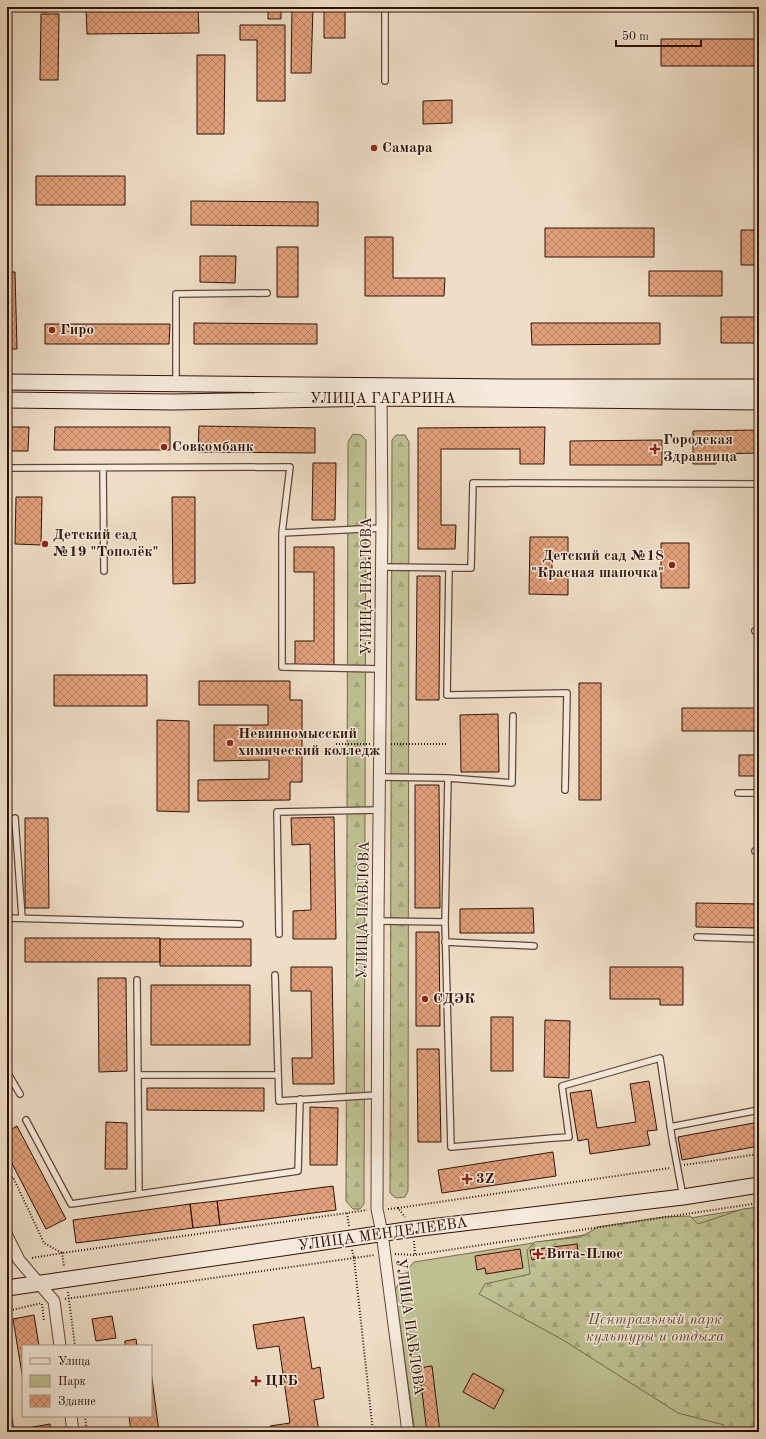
<svg xmlns="http://www.w3.org/2000/svg" width="766" height="1439" font-family="'Old Standard TT',serif">
  <defs>
    <pattern id="forest-firs" width="22" height="20" patternUnits="userSpaceOnUse"><rect width="22" height="20" fill="#bec092"/><path d="M5 1l3.5 6h-7zM16 11l3.5 6h-7z" fill="#a4a47c"/></pattern>
    <pattern id="building-cross-hatch" width="8" height="8" patternUnits="userSpaceOnUse"><rect width="8" height="8" fill="#e2a17c"/><path d="M0 0l8 8M0 8l8-8" fill="none" stroke="#b88264"/></pattern>
  </defs>
  <rect width="100%" height="100%" fill="#efdec7"/>
  <filter id="stains"><feTurbulence type="fractalNoise" baseFrequency=".005" numOctaves="4"/><feColorMatrix values="0 0 0 0 .2 0 0 0 0 .09 0 0 0 0 .02 0 0 0 .5 -.17"/></filter>
  <radialGradient id="worn" r=".72"><stop offset=".6" stop-color="#630" stop-opacity="0"/><stop offset="1" stop-color="#630" stop-opacity=".3"/></radialGradient>
  <path fill="#bec092" stroke="#77694d" d="M759,1207V1432H415L395,1291L403,1274L414,1262Z"/>
  <path fill="url(#forest-firs)" stroke="#77694d" d="M353,434L361,435L366,440L364,1204L360,1209H353L346,1201L348,442Z
    M396,435H405L409,442L408,1191L405,1197L396,1198L390,1193L392,440Z
    M759,1207V1432H725L724,1425L678,1413L563,1340L479,1294L485,1284L530,1274L527,1250L535,1242L581,1237L598,1227L663,1217L690,1216L698,1224L743,1209Z"/>
  <path fill="url(#building-cross-hatch)" stroke="#301208" d="M7,7H47V12L7,11Z
    M86,7H198L199,33L87,34Z
    M268,7H281V19H268Z
    M292,7H313L311,73H291Z
    M324,7H345V38H324Z
    M41,14H59L58,80H40Z
    M240,25H285V101H257V40H240Z
    M661,39H759V66H661Z
    M197,55H225L224,134H197Z
    M452,100V123L423,124V101Z
    M36,176H125V205H36Z
    M191,201L318,202V226L191,225Z
    M545,228H654V257H545Z
    M741,230H759V265H741Z
    M365,237H393V278H445L444,296H365Z
    M277,247H298V297H277Z
    M200,256H236L235,283L200,282Z
    M649,271H722V296H649Z
    M7,272H15L17,349H7Z
    M721,317H759V343H721Z
    M194,323L317,324V344H194Z
    M531,323H660V344L532,345Z
    M45,324H170L169,344H45Z
    M199,426L315,428V453L198,452Z
    M7,427H29L28,451H7Z
    M55,427H170V450H54Z
    M545,427L544,464H520V449H441V525H456L455,549H418V428Z
    M759,430V453L716,454V464H693V431Z
    M662,440V465H570V441Z
    M313,463H336L335,520H312Z
    M16,497H42L41,545L15,544Z
    M172,497H195V583L173,584Z
    M530,537H568V554H552V575H568V595L529,594Z
    M661,543H689V588H661Z
    M294,547H334V666H295V641H314V572H294Z
    M417,576H440L439,700H416Z
    M758,643H759V666H758Z
    M54,675H147V706H54Z
    M199,681H290V700H302V782H290V800L198,801V780L269,779V760L214,761V725H268V705H199Z
    M579,683H601V800H579Z
    M682,708H759V776H739V755H756L755,731H682Z
    M498,714L499,772H461L460,715Z
    M157,720L189,721V812L157,811Z
    M415,785H439L440,908H415Z
    M334,817L336,939H293V911L311,910L310,844L292,845L291,818Z
    M25,818H48L49,908H25Z
    M696,903L759,904V928L696,927Z
    M533,908L534,933H460V909Z
    M416,932H439L440,1026H416Z
    M25,938H160V962H25Z
    M160,939H251V966H160Z
    M291,967H332L334,1084H293L292,1058H312L311,991H291Z
    M610,967H683V1005H660V999H610Z
    M98,978H126L127,1071L99,1072Z
    M151,985H250V1045H151Z
    M491,1017H513V1071H491Z
    M545,1020L570,1021L569,1078L544,1077Z
    M417,1049H439L441,1142H418Z
    M649,1081L657,1130L647,1131L650,1145L590,1154L588,1139L578,1141L570,1093L591,1090L597,1128L636,1122L630,1084Z
    M147,1088H264V1111L147,1110Z
    M310,1107L338,1108L337,1165H310Z
    M106,1122L127,1123V1169H105Z
    M759,1122V1146L682,1160L678,1137Z
    M17,1126L66,1219L46,1229L7,1154V1132Z
    M553,1152L556,1176L442,1193L438,1170Z
    M333,1186L336,1210L220,1225L217,1201Z
    M217,1201L220,1225L193,1228L190,1204Z
    M190,1204L193,1228L76,1243L73,1220Z
    M577,1244L578,1253L532,1260L530,1250Z
    M520,1249L523,1268L486,1274L485,1268L477,1270L475,1256Z
    M34,1315L39,1346H23V1380L13,1319Z
    M112,1316L116,1338L96,1341L92,1319Z
    M304,1317L312,1369L320,1367L324,1398L314,1400L319,1432H271L270,1426L290,1423L279,1346L257,1349L253,1325Z
    M136,1339L137,1346H125V1341Z
    M432,1366L440,1432H427L419,1368Z
    M151,1371L159,1432H131L129,1416H151Z
    M473,1373L504,1390L494,1409L463,1392Z
    M50,1424L51,1432H27V1428Z"/>
  <g fill="none" stroke-linecap="round" stroke-linejoin="round">
    <defs>
      <path id="lane" d="M385,81V7
        M176,383V294L267,293
        M7,468L290,467L282,533
        M103,468L104,571
        M382,567L471,568L473,483L759,484
        M449,568L447,695L567,693L565,790
        M755,631L759,630
        M381,669L282,667V533L382,528
        M380,777L448,778L512,783L513,716
        M738,793H759
        M15,818L22,918
        M755,851H759
        M7,918L240,924
        M378,921L445,922L448,778
        M445,922L451,1147L553,1138L569,1137L562,1086L660,1058L672,1138L683,1197
        M279,934L277,812L379,810
        M697,937L759,939
        M445,942L534,946
        M275,975L279,1101L378,1095
        M137,980L139,1194
        M7,1072L20,1094
        M138,1075H278
        M26,1120L71,1204L298,1171L300,1099
        M670,1127L759,1110
        M7,1410L11,1432"/>
      <path id="street" d="M381,391L382,519L378,921L377,1209L382,1233L408,1432
        M7,1236L19,1260L54,1301L60,1346
        M71,1416L73,1432"/>
      <path id="secondary" d="M7,382L513,387H759
        M7,400L174,402L381,398L759,402
        M7,1288L413,1229L683,1197L759,1185"/>
    </defs>
    <use href="#lane" stroke="#604538" stroke-width="8"/>
    <use href="#street" stroke="#604538" stroke-width="13"/>
    <use href="#secondary" stroke="#301208" stroke-width="17"/>
    <path stroke="#301208" stroke-width="2" stroke-dasharray="1 2" stroke-linecap="butt" d="M336,744H370
      M391,744H447
      M684,1165L759,1154
      M7,1181L13,1177L44,1243L62,1253L347,1213
      M398,1208L670,1168
      M388,1209L398,1208L405,1217
      M349,1226L347,1213L367,1210
      M414,1241L415,1255
      M352,1250L354,1258L375,1255
      M395,1254L415,1255L759,1203
      M32,1258L62,1253L64,1266
      M68,1292L75,1346
      M65,1299L354,1258L373,1432
      M42,1304L44,1321
      M7,1311L42,1303
      M85,1416L87,1432"/>
    <use href="#lane" stroke="#f5eadb" stroke-width="5.5"/>
    <use href="#street" stroke="#f5eadb" stroke-width="11"/>
    <use href="#secondary" stroke="#f5eadb" stroke-width="15"/>
  </g>
  <g fill="#8f2418" stroke="#f5eadb" stroke-width="1.5">
    <circle cx="374" cy="148" r="4"/>
    <circle cx="52" cy="330" r="4"/>
    <circle cx="164" cy="447" r="4"/>
    <path d="M653 443h4v4h4v4h-4v4h-4v-4h-4v-4h4z"/>
    <circle cx="45" cy="544" r="4"/>
    <circle cx="672" cy="565" r="4"/>
    <circle cx="230" cy="743" r="4"/>
    <circle cx="425" cy="999" r="4"/>
    <path d="M465 1173h4v4h4v4h-4v4h-4v-4h-4v-4h4z"/>
    <path d="M536 1248h4v4h4v4h-4v4h-4v-4h-4v-4h4z"/>
    <path d="M254 1375h4v4h4v4h-4v4h-4v-4h-4v-4h4z"/>
  </g>
  <g text-anchor="middle" dominant-baseline="central" stroke-width="3" stroke-linejoin="round" paint-order="stroke">
    <g font-size="15" font-weight="bold" fill="#301208" stroke="#f5eadb" text-anchor="start">
      <text x="382" y="148">Самара</text>
      <text x="60" y="330">Гиро</text>
      <text x="663" y="440">Городская<tspan x="663" dy="17">Здравница</tspan></text>
      <text x="172" y="447">Совкомбанк</text>
      <text x="53" y="535">Детский сад<tspan x="53" dy="17">№19 "Тополёк"</tspan></text>
      <text x="664" y="556" text-anchor="end">Детский сад №18<tspan x="664" dy="17">"Красная шапочка"</tspan></text>
      <text x="238" y="734">Невинномысский<tspan x="238" dy="17">химический колледж</tspan></text>
      <text x="433" y="999">СДЭК</text>
      <text x="476" y="1179">3Z</text>
      <text x="546" y="1254">Вита-Плюс</text>
      <text x="265" y="1381">ЦГБ</text>
    </g>
    <g font-size="15" fill="#301208" stroke="#f5eadb">
      <text x="383" y="399">УЛИЦА ГАГАРИНА</text>
      <text transform="translate(367 586) rotate(-90)">УЛИЦА ПАВЛОВА</text>
      <text transform="translate(364 910) rotate(-89)">УЛИЦА ПАВЛОВА</text>
      <text transform="translate(383 1235) rotate(-8)">УЛИЦА МЕНДЕЛЕЕВА</text>
      <text transform="translate(409 1327) rotate(82)">УЛИЦА ПАВЛОВА</text>
    </g>
    <g font-size="15" font-style="italic" fill="#624f38" stroke="#f5eadb">
      <text x="655" y="1320">Центральный парк<tspan x="655" dy="17">культуры и отдыха</tspan></text>
    </g>
  </g>
  <rect width="766" height="1439" fill="none" stroke="#efdec7" stroke-width="24"/>
  <rect x="8" y="8" width="750" height="1423" fill="none" stroke="#301208" stroke-width="2"/>
  <rect x="12" y="12" width="742" height="1415" fill="none" stroke="#301208"/>
  <rect x="22" y="1345" width="130" height="72" fill="#f5eadb" stroke="#a69487"/>
  <rect x="30" y="1358" width="20" height="6" fill="#f5eadb" stroke="#a69487"/>
  <text x="58" y="1365" font-size="12" fill="#301208">Улица</text>
  <rect x="30" y="1375" width="20" height="12" fill="#bec092" stroke="#a69487"/>
  <text x="58" y="1385" font-size="12" fill="#301208">Парк</text>
  <rect x="30" y="1395" width="20" height="12" fill="url(#building-cross-hatch)" stroke="#a69487"/>
  <text x="58" y="1405" font-size="12" fill="#301208">Здание</text>
  <path d="M616 40v6h85v-6" fill="none" stroke="#301208" stroke-width="2"/>
  <text x="622" y="40" font-size="12" fill="#301208" stroke="#f5eadb" stroke-width="3" paint-order="stroke">50 m</text>
  <rect width="100%" height="100%" filter="url(#stains)"/>
  <rect width="100%" height="100%" fill="url(#worn)"/>
</svg>
